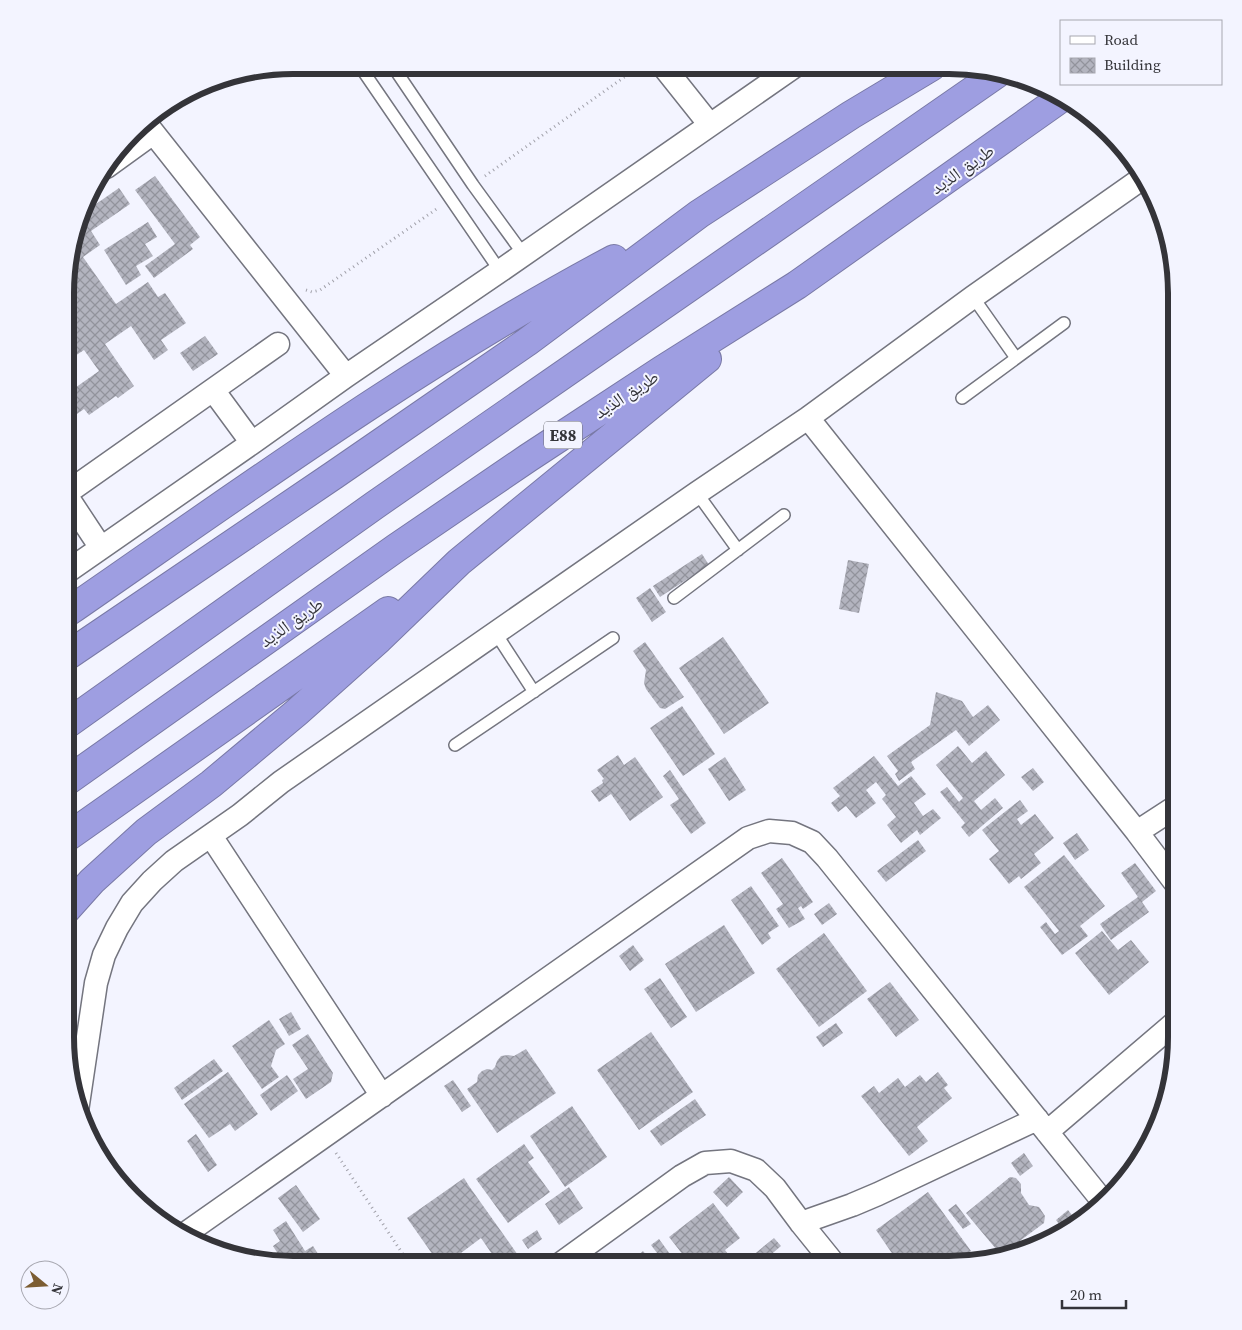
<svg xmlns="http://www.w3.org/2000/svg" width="1242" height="1330" font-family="'Source Serif 4','Noto Naskh Arabic',serif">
  <defs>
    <pattern id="building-cross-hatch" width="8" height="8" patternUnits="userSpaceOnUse" patternTransform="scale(1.25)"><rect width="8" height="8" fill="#b3b4bf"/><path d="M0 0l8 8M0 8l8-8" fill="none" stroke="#92939c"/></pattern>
  </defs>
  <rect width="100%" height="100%" fill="#f3f4ff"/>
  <path fill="url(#building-cross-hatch)" d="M155,176L200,237L190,245L193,249L154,278L145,266L175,244L135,190Z
    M119,188L130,204L91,231L100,245L83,257L116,304L148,282L158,297L165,293L186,323L161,340L168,350L154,360L131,326L105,344L134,386L118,398L116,396L89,415L84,409L70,419L69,417V386L72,390L99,371L84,350L75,356L69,347V340L70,339L69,337V258L79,251L72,241L83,213Z
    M148,222L157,237L145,244L153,256L136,266L141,275L126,285L104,250Z
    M205,336L218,354L193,371L180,353Z
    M702,554L709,565L660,597L653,586Z
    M848,560L869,564L859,613L839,609Z
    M650,588L666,612L652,622L636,598Z
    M723,637L769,703L724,734L679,668Z
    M645,642L684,697L665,709L660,708L646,689L644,683L646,670L633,651Z
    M936,692L962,701L973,717L988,705L1000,720L969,746L956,730L911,762L915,769L899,781L895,774L898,771L887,756L930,725Z
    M682,706L715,754L683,776L650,728Z
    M958,746L972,763L986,751L1005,775L974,801L981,810L995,798L1003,808L969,837L961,827L965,823L940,792L947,787L959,802L963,798L936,765Z
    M618,755L624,765L635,757L663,797L630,821L611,794L599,802L591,791L603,783L602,780L604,779L597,770Z
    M874,756L898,786L911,776L926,794L914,803L923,816L933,809L941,818L920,835L917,830L901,843L887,825L896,817L882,799L886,795L876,782L866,790L876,803L856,818L846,806L838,812L831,803L840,796L833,788Z
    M725,757L746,790L729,801L708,769Z
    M1033,768L1044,782L1033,791L1021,777Z
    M670,770L706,823L691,834L670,805L679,799L663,776Z
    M1020,800L1028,811L1017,819L1021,825L1035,814L1054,838L1034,854L1041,863L1021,879L1019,876L1009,884L989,859L999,851L982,830Z
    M1077,833L1089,850L1075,860L1063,843Z
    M918,840L926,851L886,882L877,871Z
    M1064,855L1105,906L1080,926L1088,936L1062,955L1040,927L1046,922L1055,934L1059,931L1024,887Z
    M782,858L813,902L803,909L801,906L798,908L805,919L789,928L776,909L783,904L761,873Z
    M1135,863L1156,891L1142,902L1149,912L1111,940L1100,924L1138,897L1121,873Z
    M751,886L779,926L768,933L771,938L762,945L731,900Z
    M829,903L837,914L822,925L814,914Z
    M724,925L755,973L696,1012L665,964Z
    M1102,931L1118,950L1131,940L1149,962L1109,995L1075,953Z
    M824,933L867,991L819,1027L776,969Z
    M633,945L644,960L630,971L619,956Z
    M660,978L687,1017L671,1028L644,989Z
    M890,982L919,1020L896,1037L867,999Z
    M291,1012L301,1029L289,1036L279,1019Z
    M269,1020L285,1044L276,1050L271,1066L279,1077L262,1089L232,1046Z
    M836,1023L843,1033L823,1047L816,1037Z
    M651,1032L693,1092L639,1130L597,1070Z
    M308,1034L333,1073L331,1082L306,1099L293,1079L308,1069L292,1045Z
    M526,1049L556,1093L497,1133L467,1089L477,1082L478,1075L482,1071L487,1069L492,1070L495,1067L497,1061L501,1056L508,1055L514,1056Z
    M214,1059L223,1071L182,1100L174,1088Z
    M228,1072L258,1114L235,1131L230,1124L209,1138L184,1104Z
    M938,1072L948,1085L944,1088L952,1098L917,1127L928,1141L909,1156L861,1096L874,1086L879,1093L898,1078L905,1087L920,1075L926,1082Z
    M287,1075L298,1091L271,1111L260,1095Z
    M453,1080L471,1106L462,1112L444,1086Z
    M695,1099L706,1115L661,1146L650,1131Z
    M572,1106L607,1157L565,1187L530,1136Z
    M196,1134L217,1165L208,1172L187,1141Z
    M524,1144L534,1158L528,1162L550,1192L508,1223L476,1179Z
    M1024,1153L1033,1166L1020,1176L1011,1163Z
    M729,1177L743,1192L727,1207L713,1192Z
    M1010,1177L1016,1178L1021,1184V1193L1029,1205L1039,1207L1045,1216L1044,1223L1001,1255L966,1213Z
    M464,1178L469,1186L525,1265H489L486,1259L492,1254L481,1238L457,1256L463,1265H440L407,1218Z
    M296,1185L320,1219L303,1232L278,1198Z
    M569,1187L583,1208L559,1225L545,1204Z
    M928,1192L971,1251L953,1265H919L916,1260L909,1265H900L876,1230Z
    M713,1203L740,1238L725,1250L731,1258L723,1265H691L669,1237Z
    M956,1204L971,1224L963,1229L948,1210Z
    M1068,1210L1079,1224L1076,1226L1065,1232L1056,1220Z
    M286,1221L305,1251L313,1246L322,1260L314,1265H278L267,1261L278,1254L273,1246L280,1241L273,1230Z
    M537,1230L542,1239L528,1249L522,1240Z
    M774,1238L781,1246L761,1263L763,1265H741Z
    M659,1239L678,1265H666L651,1245Z
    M643,1251L655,1265H626Z"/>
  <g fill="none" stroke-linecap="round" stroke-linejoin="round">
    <defs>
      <path id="lane" d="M359,65L500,271
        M392,65L473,185L524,255
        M973,297L1016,358
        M962,398L1064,323
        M697,493L738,550
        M674,598L784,515
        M495,632L534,692
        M455,745L613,638"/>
      <path id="street" d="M663,66L710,125
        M144,121L346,376
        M106,167L153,133
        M213,390L252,443
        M808,418L1137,832L1177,885
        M68,492L278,344
        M68,498L101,548
        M68,571L252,443L346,376L500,271L795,66
        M1137,832L1177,806
        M211,836L382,1096
        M77,1111L96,983L104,955L117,928L132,903L152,881L174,861L240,815L281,782L697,493L808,418L973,297L1144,177
        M1047,1132L1177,1021
        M801,1223L852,1205L878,1194L1037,1119
        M182,1236L748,838L769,831L792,833L812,842L827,858L1101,1199
        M559,1265L682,1176L705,1163L731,1161L756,1170L775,1188L801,1223L835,1265"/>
      <path id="highway" d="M68,612C246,489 422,361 614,259
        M67,656L334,475L527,342L699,214L851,115L931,67
        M67,724L375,505L998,73
        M67,781L396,548L528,458L662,370L797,285L1064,96
        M66,838L388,611
        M66,910L92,881L146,832L211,784L296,713L379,639L459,562L707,359"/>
    </defs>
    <use href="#lane" stroke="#74757f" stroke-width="14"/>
    <use href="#street" stroke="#74757f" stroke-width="25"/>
    <use href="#highway" stroke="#7979a6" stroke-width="30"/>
    <path stroke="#a1a1aa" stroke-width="3" stroke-dasharray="1 4" stroke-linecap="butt" d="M485,176L630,73L633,66
      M306,290L312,292L320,290L438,208
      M336,1153L410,1265"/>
    <use href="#lane" stroke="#fff" stroke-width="11"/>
    <use href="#street" stroke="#fff" stroke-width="22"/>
    <use href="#highway" stroke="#9e9ee1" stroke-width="28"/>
  </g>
  <g text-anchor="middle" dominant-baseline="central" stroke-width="4" stroke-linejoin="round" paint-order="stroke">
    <rect fill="#f3f4ff" stroke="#6d6e74" stroke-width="1" x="544" y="421.5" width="38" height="27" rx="4"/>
    <g font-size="16" font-weight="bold" fill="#343439">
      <text x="563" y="435">E88</text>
    </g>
    <g font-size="18" fill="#343439" stroke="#f3f4ff">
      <text transform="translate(962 169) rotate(-35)">طريق الذيد</text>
      <text transform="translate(626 394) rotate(-33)">طريق الذيد</text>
      <text transform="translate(291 622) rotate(-35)">طريق الذيد</text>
    </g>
  </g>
  <path d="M0 0H1242V1330H0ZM293 74H949A219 219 0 0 1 1168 293V1037A219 219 0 0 1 949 1256H293A219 219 0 0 1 74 1037V293A219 219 0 0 1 293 74Z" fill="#f3f4ff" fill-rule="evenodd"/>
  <path fill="none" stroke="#343439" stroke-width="6" d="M293 74H949A219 219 0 0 1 1168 293V1037A219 219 0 0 1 949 1256H293A219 219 0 0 1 74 1037V293A219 219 0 0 1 293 74Z"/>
  <rect x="1060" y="20" width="162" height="65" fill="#f3f4ff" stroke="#a7a7b0"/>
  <rect x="1070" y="36" width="25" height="8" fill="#ffffff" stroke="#a7a7b0"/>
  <text x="1104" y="45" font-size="15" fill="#343439">Road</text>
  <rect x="1070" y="58" width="25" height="15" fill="url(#building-cross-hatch)" stroke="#a7a7b0"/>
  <text x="1104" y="70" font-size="15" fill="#343439">Building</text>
  <g transform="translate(45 1285) rotate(108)"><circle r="24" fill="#f3f4ff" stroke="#a7a7b0"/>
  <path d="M0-4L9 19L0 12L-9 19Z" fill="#7c5d32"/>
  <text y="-8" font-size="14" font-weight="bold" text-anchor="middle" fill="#343439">N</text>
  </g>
  <path d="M1062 1300v8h64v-8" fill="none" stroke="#343439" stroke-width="2.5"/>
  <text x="1070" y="1300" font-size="15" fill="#343439" stroke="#f3f4ff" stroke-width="4" paint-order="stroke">20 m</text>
</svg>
